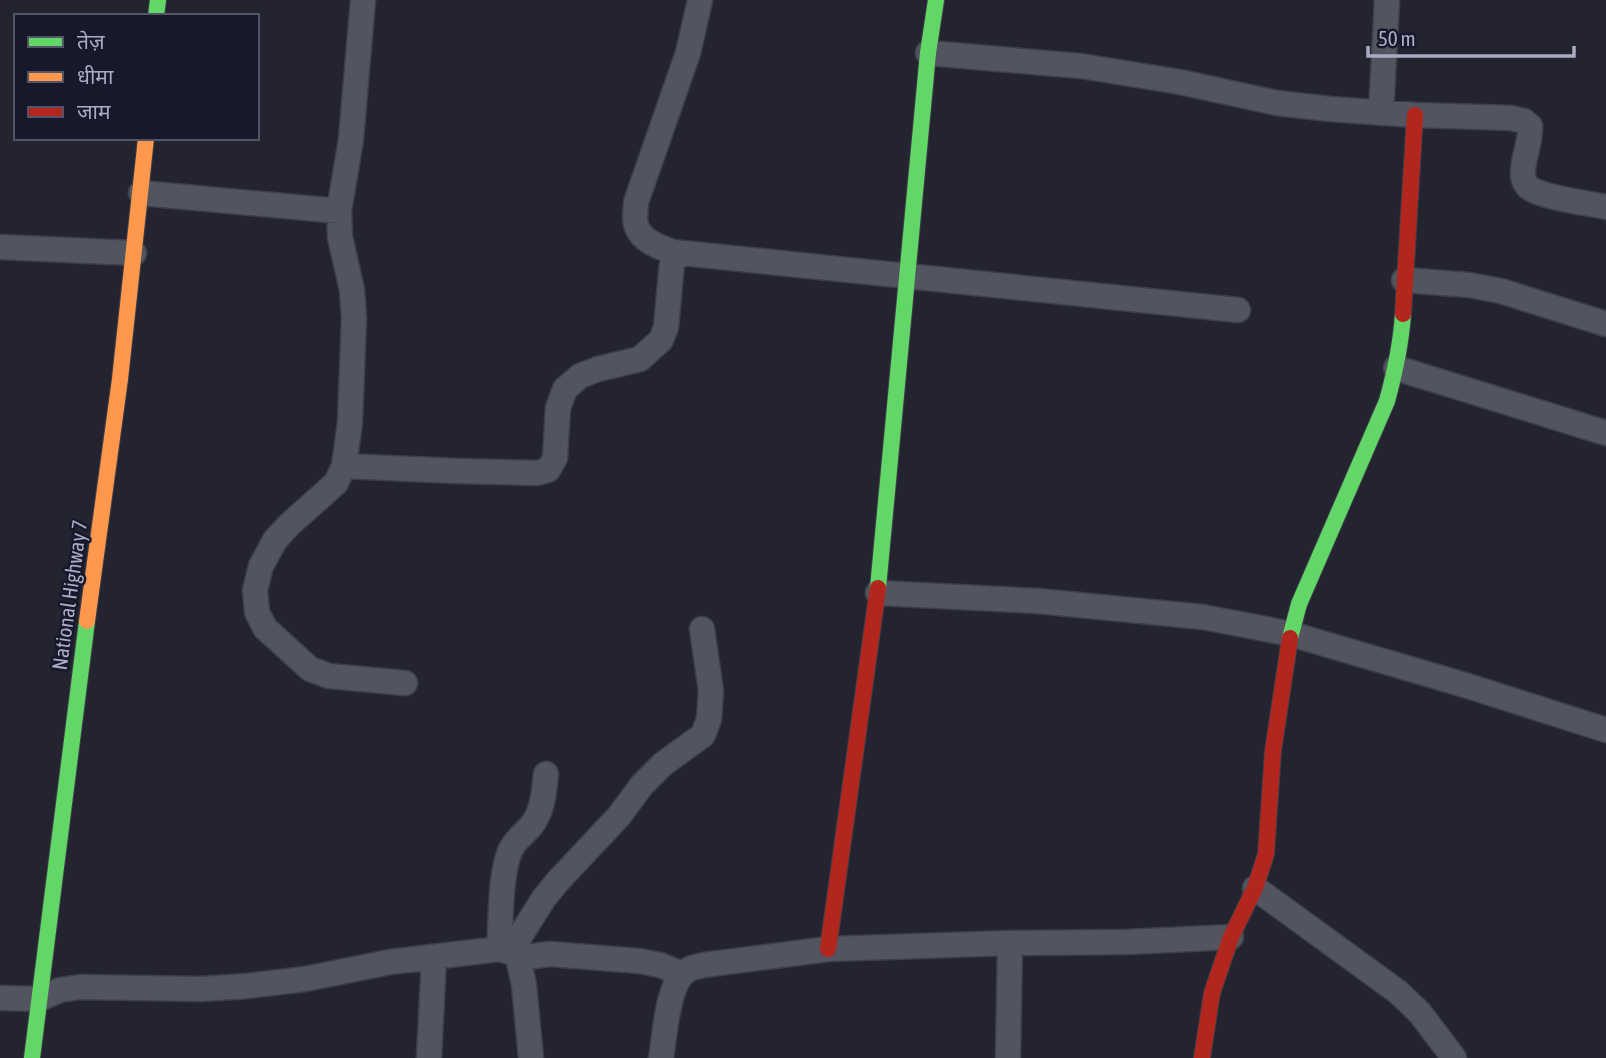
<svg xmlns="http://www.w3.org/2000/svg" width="1606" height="1058" font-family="'Asap Condensed','Noto Sans Devanagari',sans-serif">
  <rect width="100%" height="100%" fill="#232430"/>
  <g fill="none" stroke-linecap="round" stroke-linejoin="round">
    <defs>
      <path id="street" d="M363,0L351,139L339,211L340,237L352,290L354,318L350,422L344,466L336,483L290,524L275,540L261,566L255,590L257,612L265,628L310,669L329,676L405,683
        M700,0L688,53L636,202C636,209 634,218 636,225C641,241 659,247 673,252L1238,310
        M928,53L1081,66L1180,82L1277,103L1330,109L1415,115L1511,118L1524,121L1530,126C1531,143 1522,159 1523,175C1523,180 1526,186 1531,189C1546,198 1587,203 1606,207
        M1381,113L1387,0
        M141,193L339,211
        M0,247L134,253
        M1404,280L1469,285L1501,291L1606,324
        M1396,368L1606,433
        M344,466L456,471L537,473L548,470L555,458L558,408L565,389L580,376L598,369L640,359L661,340L666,327L673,252
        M878,593L1038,601L1203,617L1291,634L1468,686L1606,730
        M1255,888L1398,992L1420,1013L1454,1058
        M499,949C501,923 500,874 510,851C515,840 523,835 531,826C543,811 544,792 546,774
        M510,952L544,898L558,881L619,816L642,785L663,764L703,735L709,719L711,691L702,629
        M518,958L550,954L639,961L660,965L682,974
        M0,998L39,999L60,990L80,987L201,989L247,986L305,979L390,962L499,949L510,952L518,958L524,985L531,1058
        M429,1058L434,958
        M661,1058C665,1036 667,981 688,970C692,967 699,966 704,965L828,949L1010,943L1127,942L1231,937
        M1008,1058L1010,943"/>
      <path id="fast" d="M156,16L158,0
        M878,588L928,53L936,0
        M1290,638L1299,604L1387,401C1395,372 1401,344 1403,314
        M32,1058L87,621"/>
      <path id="slow" d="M87,621L120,379L146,138"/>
      <path id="jam" d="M1403,314L1415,115
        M828,949L878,588
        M1202,1058L1212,993L1231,937L1255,888L1266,854L1273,751L1290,638"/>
    </defs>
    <use href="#street" stroke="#3d3e48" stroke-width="27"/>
    <use href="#fast" stroke="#3d3e48" stroke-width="18"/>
    <use href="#slow" stroke="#3d3e48" stroke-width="18"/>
    <use href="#jam" stroke="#3d3e48" stroke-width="18"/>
    <use href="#street" stroke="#52545f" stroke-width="24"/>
    <use href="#fast" stroke="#63d668" stroke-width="16"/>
    <use href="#slow" stroke="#ff974d" stroke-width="16"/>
    <use href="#jam" stroke="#b3261e" stroke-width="16"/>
  </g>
  <g text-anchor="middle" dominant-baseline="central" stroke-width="5" stroke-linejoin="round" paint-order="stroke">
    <g font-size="21" fill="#aaacc4" stroke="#17192b">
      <text transform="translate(69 595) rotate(-82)">National Highway 7</text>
    </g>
  </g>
  <rect x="14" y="14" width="245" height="126" fill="#17192b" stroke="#525468" stroke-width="2"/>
  <rect x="28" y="37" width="35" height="10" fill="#63d668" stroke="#525468" stroke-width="2"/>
  <text x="77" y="49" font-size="21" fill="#aaacc4">तेज़</text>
  <rect x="28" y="72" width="35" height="10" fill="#ff974d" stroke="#525468" stroke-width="2"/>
  <text x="77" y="84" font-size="21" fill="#aaacc4">धीमा</text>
  <rect x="28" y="107" width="35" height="10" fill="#b3261e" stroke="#525468" stroke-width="2"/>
  <text x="77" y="119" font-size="21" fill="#aaacc4">जाम</text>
  <path d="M1368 46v10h206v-10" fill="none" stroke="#aaacc4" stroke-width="3.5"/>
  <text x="1378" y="46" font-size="21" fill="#aaacc4" stroke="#17192b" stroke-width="5" paint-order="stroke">50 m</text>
</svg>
